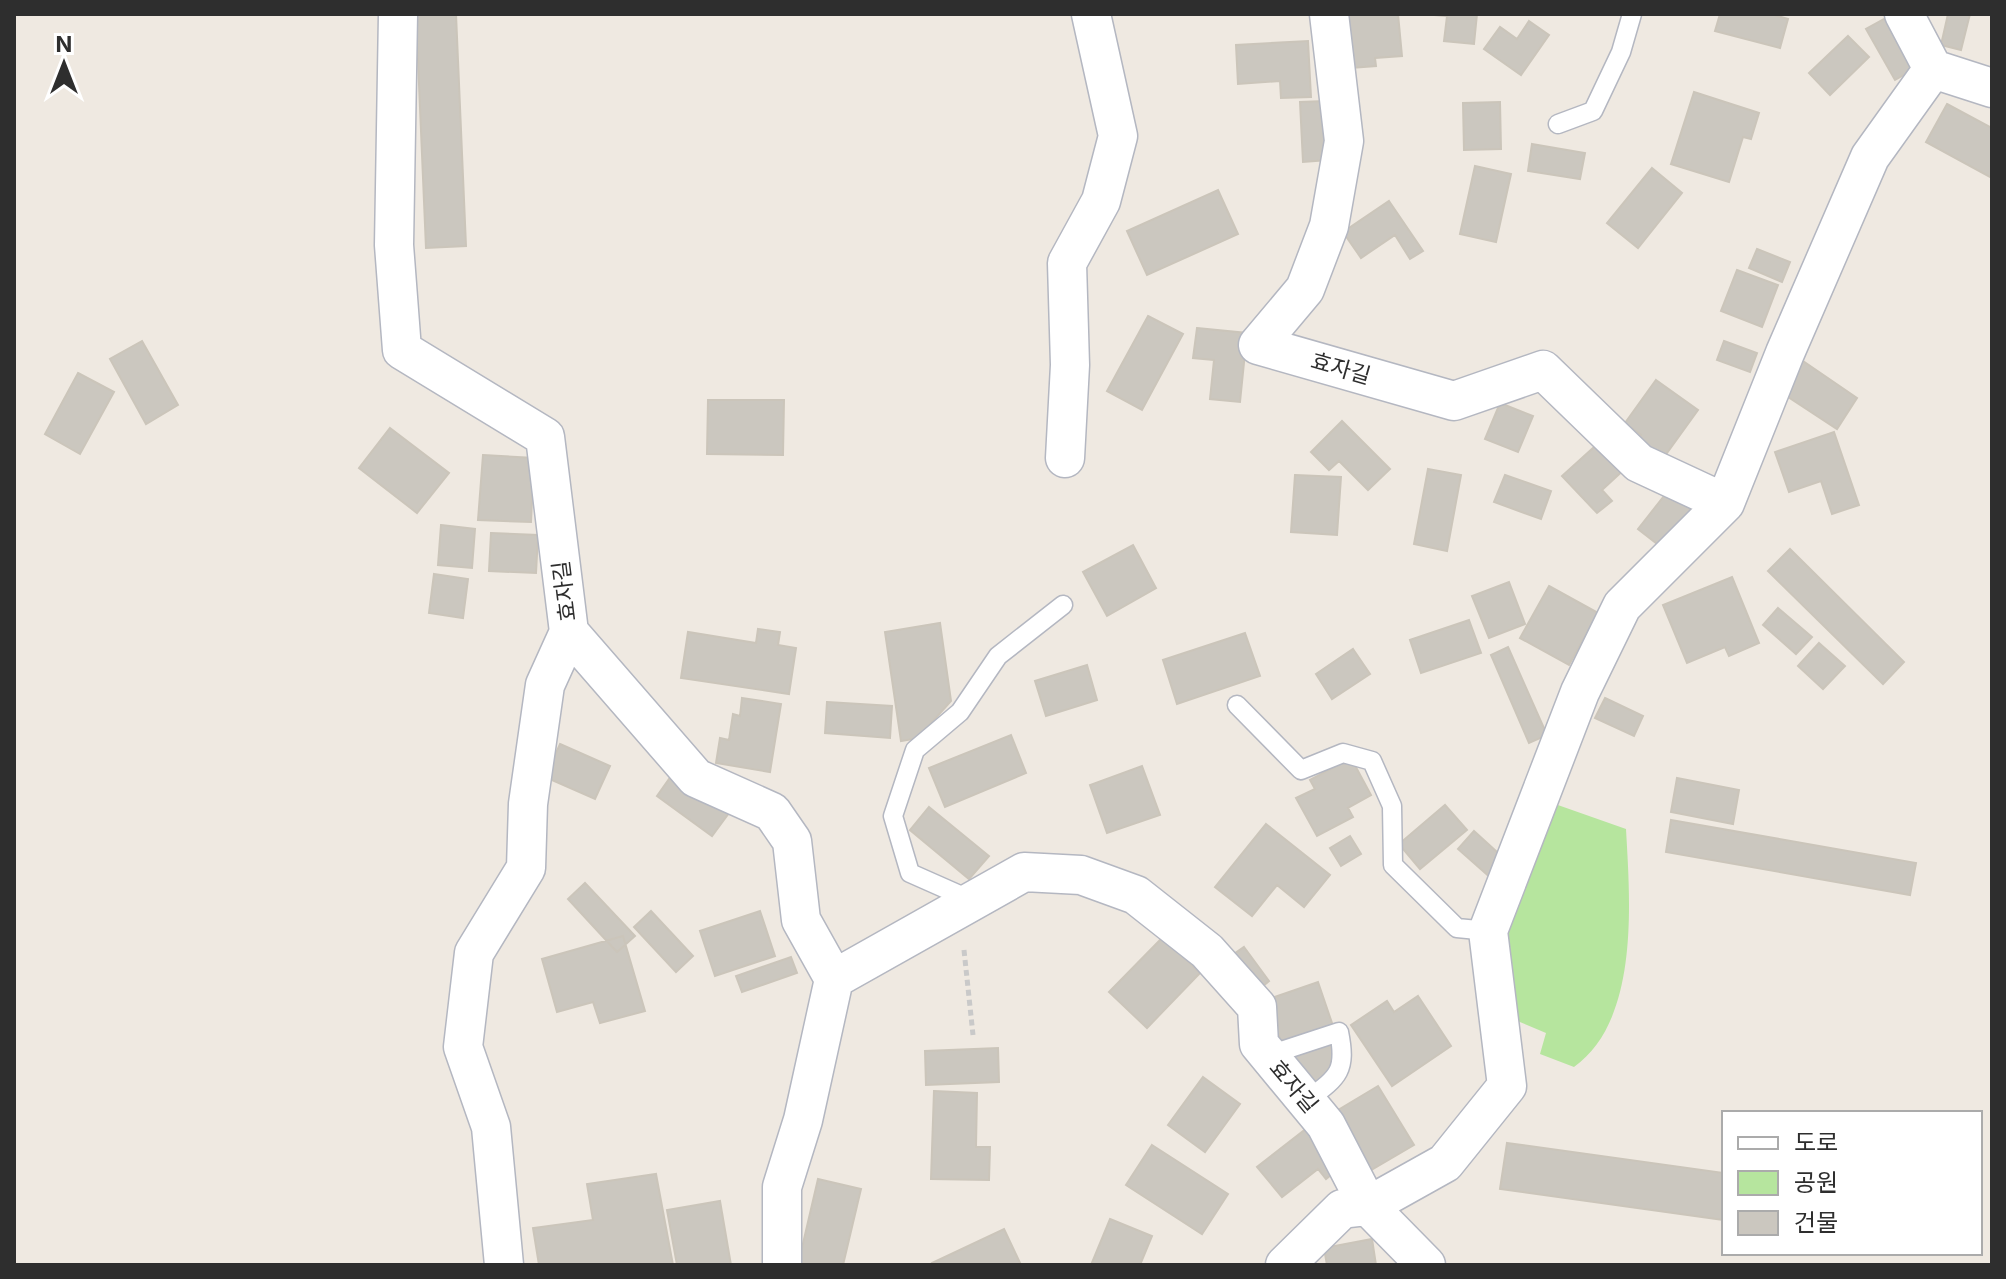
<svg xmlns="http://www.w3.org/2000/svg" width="2006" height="1279" font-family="Inter,'Noto Sans KR',sans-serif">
  <rect width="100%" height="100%" fill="#efe9e1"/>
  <path fill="#b6e59e" d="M1555,804L1626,829C1630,901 1640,1020 1574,1067L1540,1054L1546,1033L1515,1020L1505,927Z"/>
  <path fill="#cbc7bf" stroke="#cbc5ba" stroke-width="2" d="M416,14H456L466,246L426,248Z
    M1347,14H1398L1402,56L1375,58L1376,66L1351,68Z
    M1477,14L1474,44L1444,41L1447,16L1434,15Z
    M1720,14H1771L1788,19L1780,48L1715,31Z
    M1893,14L1921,65L1895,80L1866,29Z
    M1948,14H1970L1961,50L1941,45Z
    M1529,21L1549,35L1521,75L1484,49L1500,27L1517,39Z
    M1848,36L1869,57L1830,95L1809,73Z
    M1308,41L1311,97L1281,98L1280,81L1238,84L1236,45Z
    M1694,92L1759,113L1751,139L1743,137L1729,182L1671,164Z
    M1325,101L1328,160L1303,162L1300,102Z
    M1500,102L1501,149L1464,150L1463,103Z
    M1947,104L1992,128V178L1926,142Z
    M1532,144L1585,153L1580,179L1528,171Z
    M1475,166L1511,174L1496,242L1460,234Z
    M1652,168L1682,193L1638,248L1607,223Z
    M1218,190L1238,234L1147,275L1127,231Z
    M1389,201L1423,251L1410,259L1395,235L1361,258L1343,232Z
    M1757,249L1790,262L1782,282L1749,268Z
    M1737,270L1778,285L1762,327L1721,311Z
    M1148,316L1183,334L1142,410L1107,391Z
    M1197,328L1247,333L1240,402L1210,399L1214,360L1193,358Z
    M142,341L178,405L146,424L110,359Z
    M1724,341L1757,353L1750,372L1717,360Z
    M1803,361L1857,398L1837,429L1782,393Z
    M78,373L114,392L80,454L45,434Z
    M1656,380L1698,410L1659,464L1634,446L1641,435L1625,423Z
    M708,400H784L783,455L707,454Z
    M1500,403L1533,416L1518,452L1485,439Z
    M1342,421L1390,469L1368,490L1339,461L1329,470L1311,452Z
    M390,428L449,473L417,513L359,468Z
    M1834,432L1859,505L1832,514L1821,481L1789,492L1775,452Z
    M1603,439L1628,466L1602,490L1612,501L1597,513L1562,476Z
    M483,455L534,458L531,522L478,520Z
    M1428,469L1461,475L1447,551L1414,544Z
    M1295,475L1341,477L1337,535L1291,532Z
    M1505,475L1551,491L1541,519L1494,502Z
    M1668,491L1695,513L1665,550L1638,529Z
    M441,525L475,529L472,568L438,565Z
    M491,533L538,535L536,573L489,571Z
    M1133,545L1156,588L1107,616L1083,572Z
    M1790,549L1904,662L1883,684L1768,571Z
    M434,574L468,579L463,618L429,613Z
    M1732,577L1759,643L1729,656L1725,647L1687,663L1663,605Z
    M1509,582L1525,624L1489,638L1472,596Z
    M1549,586L1598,613L1569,665L1520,638Z
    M1778,608L1812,637L1796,654L1763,625Z
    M1469,620L1481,653L1421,673L1410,640Z
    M940,623L951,701L918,738L901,741L885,632Z
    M758,629L780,632L778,645L796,648L789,694L681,678L688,632L756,643Z
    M1245,633L1260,676L1177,704L1163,660Z
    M1819,643L1845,666L1823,689L1798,666Z
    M1508,647L1547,735L1529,743L1491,655Z
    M1353,649L1370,674L1332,699L1316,674Z
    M1087,665L1097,700L1046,716L1035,681Z
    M742,698L781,704L770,772L716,763L720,738L729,740L733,714L740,716Z
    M1605,698L1643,716L1634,736L1595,718Z
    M827,702L892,706L890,738L825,733Z
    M1011,735L1026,773L945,807L929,768Z
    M560,744L610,766L595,799L545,777Z
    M1351,758L1371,795L1348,808L1353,817L1317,836L1296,798L1315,789L1310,780Z
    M1142,766L1160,815L1107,833L1090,785Z
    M674,772L729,813L712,836L657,796Z
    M1677,778L1739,790L1733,824L1671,812Z
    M1445,805L1467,830L1420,869L1399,844Z
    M929,807L989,856L969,879L910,830Z
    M1671,820L1916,863L1910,895L1666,852Z
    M1266,824L1330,875L1304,907L1277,885L1252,916L1215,887Z
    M1474,831L1507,861L1491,878L1458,849Z
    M1350,836L1361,854L1341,866L1330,848Z
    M585,883L635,936L617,952L568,899Z
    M651,911L693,956L676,972L634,927Z
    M760,911L775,956L715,976L700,931Z
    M623,936L645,1011L600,1023L593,1002L557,1012L542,959Z
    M1163,937L1200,973L1147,1028L1109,992Z
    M1244,947L1269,981L1257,991L1231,956Z
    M791,957L797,973L742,992L736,976Z
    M1318,982L1333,1026L1282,1044L1266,1000Z
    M1418,996L1451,1046L1392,1086L1351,1025L1387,1001L1394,1012Z
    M1336,1038L1333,1072L1317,1085L1294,1057Z
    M998,1048L999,1082L926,1085L925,1051Z
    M1203,1077L1240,1104L1205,1152L1168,1125Z
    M1378,1086L1414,1145L1368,1172L1333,1113Z
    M934,1091L977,1093L976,1147H990L989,1180L931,1179Z
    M1311,1125L1343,1165L1326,1179L1318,1169L1282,1197L1257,1167Z
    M1507,1143L1724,1173V1220L1500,1189Z
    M1152,1145L1228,1194L1202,1234L1126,1185Z
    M656,1174L673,1265H539L533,1228L593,1220L587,1184Z
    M818,1179L861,1189L843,1265H798Z
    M720,1201L731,1265H677L667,1210Z
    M1110,1219L1152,1236L1140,1265H1091Z
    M1004,1229L1021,1265H933L932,1263Z
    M1372,1239L1376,1265H1327L1324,1248Z"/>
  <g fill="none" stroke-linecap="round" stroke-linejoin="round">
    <defs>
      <path id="lane" d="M1558,124L1593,111L1621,52L1632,14
        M1237,705L1301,770L1343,753L1372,761L1392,806L1393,865L1457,928L1488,931
        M971,900L910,873L893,816L915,750L960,712L998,656L1063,605
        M1269,1055L1339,1032C1347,1072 1338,1077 1306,1101"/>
      <path id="street" d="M398,14L394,245L402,350L545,437L569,632L696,778L772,812L792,841L801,920L834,979L1024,872L1081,875L1136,895L1207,951L1257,1007L1259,1044L1326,1125L1368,1206L1426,1265
        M1329,14L1344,141L1329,226L1305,289L1258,345L1454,401L1543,370L1639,463L1725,503
        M1904,14L1933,69L1992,88
        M1065,458L1070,365L1067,263L1101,201L1118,136L1091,14
        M504,1265L491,1127L463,1047L474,953L526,868L528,804L545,685L569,632
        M782,1265V1187L803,1120L834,979
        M1285,1265L1342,1209L1368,1206L1445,1163L1507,1086L1488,931L1580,692L1622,606L1725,503L1785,353L1870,157L1933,69"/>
    </defs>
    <use href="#lane" stroke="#b4b7c1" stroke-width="21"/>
    <use href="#street" stroke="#b4b7c1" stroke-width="41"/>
    <path stroke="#c9c9c9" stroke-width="5" stroke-dasharray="6 4" stroke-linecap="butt" d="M964,950L973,1035"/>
    <use href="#lane" stroke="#fff" stroke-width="18"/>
    <use href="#street" stroke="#fff" stroke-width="38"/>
  </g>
  <g text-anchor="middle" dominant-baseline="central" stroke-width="6" stroke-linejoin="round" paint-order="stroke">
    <g font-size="22" fill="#2e2e2e" stroke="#fff">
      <text transform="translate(1341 368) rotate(16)">효자길</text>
      <text transform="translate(564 591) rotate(-97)">효자길</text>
      <text transform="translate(1294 1086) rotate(50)">효자길</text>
    </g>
  </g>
  <rect width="2006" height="1279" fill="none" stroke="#2e2e2e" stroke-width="32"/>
  <rect x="1722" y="1111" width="260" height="144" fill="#ffffff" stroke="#ababab" stroke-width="2"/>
  <rect x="1738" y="1137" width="40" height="12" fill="#ffffff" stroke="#ababab" stroke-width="2"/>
  <text x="1794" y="1151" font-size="24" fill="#2e2e2e">도로</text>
  <rect x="1738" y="1171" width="40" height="24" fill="#b6e59e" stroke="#ababab" stroke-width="2"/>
  <text x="1794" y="1191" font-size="24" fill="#2e2e2e">공원</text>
  <rect x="1738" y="1211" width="40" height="24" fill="#cbc7bf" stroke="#ababab" stroke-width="2"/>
  <text x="1794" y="1231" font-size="24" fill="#2e2e2e">건물</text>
  <g transform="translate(64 64)" stroke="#ffffff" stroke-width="6" paint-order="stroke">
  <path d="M0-6L14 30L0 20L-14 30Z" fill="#2e2e2e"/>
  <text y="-12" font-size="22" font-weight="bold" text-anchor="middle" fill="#2e2e2e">N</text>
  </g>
</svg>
